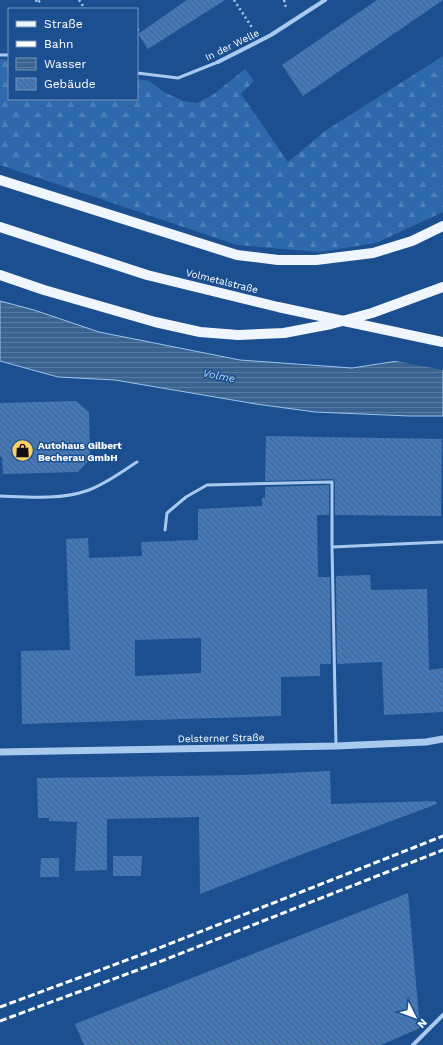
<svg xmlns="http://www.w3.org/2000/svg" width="443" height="1045" font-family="'Work Sans',sans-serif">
  <defs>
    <pattern id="forest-firs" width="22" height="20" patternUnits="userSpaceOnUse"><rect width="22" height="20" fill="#2e69ad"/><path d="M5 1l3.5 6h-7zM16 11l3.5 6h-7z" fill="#4d80b9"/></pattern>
    <pattern id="water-rules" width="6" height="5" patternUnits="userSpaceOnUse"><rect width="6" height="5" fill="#3c6290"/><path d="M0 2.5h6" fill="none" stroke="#597aa1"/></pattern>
    <pattern id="building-back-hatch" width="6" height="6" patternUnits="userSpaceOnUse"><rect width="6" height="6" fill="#4478b7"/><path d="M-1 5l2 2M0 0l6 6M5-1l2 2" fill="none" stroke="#486282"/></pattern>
  </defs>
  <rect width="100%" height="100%" fill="#1b4f8f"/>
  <path fill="url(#forest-firs)" d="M443,56V212L376,243L319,252L237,245L0,165V59L9,60V99H137V79L149,81L164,92L183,101L197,103L214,94L245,69L254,81L241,94L288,162L325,131Z"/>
  <path fill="url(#water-rules)" stroke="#9cc4f0" d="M0,301L34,310L99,332L240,360L352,368L443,354V416H409L315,412L256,404L115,380L58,377L0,361Z"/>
  <path fill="#1b4f8f" d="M443,352V370L392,360Z"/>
  <path fill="url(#building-back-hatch)" fill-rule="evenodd" d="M187,0H225L148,49L138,34Z
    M377,0H443L303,96L282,65Z
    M76,401L89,412L90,459L78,472L3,474L2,457H0V403Z
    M266,436L442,439L441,516L335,515V482L333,479L265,481Z
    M329,485V515H317L318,577H330L331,664H320V676L281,677V716L22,724L21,651L70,650L66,539L88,538L89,558L142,556L141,542L198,540V509L262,506V498H265V487ZM201,638V673L135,676V640Z
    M370,575L371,590L427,589L429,670L443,668V712L384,715L382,662L337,664L336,576Z
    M330,771L331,804L436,801L437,804L308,852L200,894L199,817L107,819V870L75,871L77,822L49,821V818H38L37,778L243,775Z
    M113,856H142L141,876H113Z
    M41,858H59V877H40Z
    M408,893L420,1028L381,1045H84L75,1024Z"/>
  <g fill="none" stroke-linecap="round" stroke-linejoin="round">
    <path stroke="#a9c9ee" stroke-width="2.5" stroke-dasharray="2 3" stroke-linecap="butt" d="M36,0L37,3L41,0
      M79,0L85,9
      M234,0L253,29
      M284,0L286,8
      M137,30L139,29"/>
    <path stroke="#a9c9ee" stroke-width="3" d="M0,55H9
      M137,73L178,78L218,62
      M0,496C27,497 60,500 86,491C104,485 121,472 137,462
      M165,530L167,513L186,497L207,485L332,482V547
      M336,746L332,547L443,542"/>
    <path stroke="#a9c9ee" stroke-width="4" d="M218,62L271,35L325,0
      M413,1045L443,1015"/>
    <path stroke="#a9c9ee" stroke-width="7" d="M0,752L336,746L426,742L443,739"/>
    <path stroke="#f0f6ff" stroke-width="10" d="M0,180L237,255L278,260H316L373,253L412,241L443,226
      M0,275L44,290L155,322L200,332L238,335L284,333L331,324L372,313L443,287"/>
    <path stroke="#fff" stroke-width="3" stroke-dasharray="7 3" stroke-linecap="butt" d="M0,1007L154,950L443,836
      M0,1021L154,964L443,850"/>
    <path stroke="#f0f6ff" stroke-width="10" d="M0,227L147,275L278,307L443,342"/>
  </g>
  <defs>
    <symbol id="shop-disc" viewBox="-11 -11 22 22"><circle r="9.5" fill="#ffd166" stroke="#1b4f8f"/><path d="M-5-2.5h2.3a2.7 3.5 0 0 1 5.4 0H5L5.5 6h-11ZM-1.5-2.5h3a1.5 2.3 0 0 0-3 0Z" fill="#111"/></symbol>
  </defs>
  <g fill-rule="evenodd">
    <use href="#shop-disc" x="10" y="438" width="25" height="25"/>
  </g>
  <g text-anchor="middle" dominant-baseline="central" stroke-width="3" stroke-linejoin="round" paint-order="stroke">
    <g font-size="10" fill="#fff" stroke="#1b4f8f">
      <text transform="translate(232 45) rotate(-26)">In der Welle</text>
      <text transform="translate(222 281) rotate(14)">Volmetalstraße</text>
      <text transform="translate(221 738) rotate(-1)">Delsterner Straße</text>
    </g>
    <g font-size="10" font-weight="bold" fill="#fff" stroke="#1b4f8f" text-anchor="start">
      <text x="38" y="445">Autohaus Gilbert<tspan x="38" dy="12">Becherau GmbH</tspan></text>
    </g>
    <g font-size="11" font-style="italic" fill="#b5d3f5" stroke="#1b4f8f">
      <text transform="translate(219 376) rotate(11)">Volme</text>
    </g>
  </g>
  <rect x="8" y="8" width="130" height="92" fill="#1b4f8f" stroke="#7695bc"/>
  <rect x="16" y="21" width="20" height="6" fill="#f0f6ff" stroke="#7695bc"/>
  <text x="44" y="28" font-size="12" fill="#ffffff">Straße</text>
  <rect x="16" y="41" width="20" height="6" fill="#ffffff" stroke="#7695bc"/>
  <text x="44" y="48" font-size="12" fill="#ffffff">Bahn</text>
  <rect x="16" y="58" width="20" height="12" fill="url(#water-rules)" stroke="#7695bc"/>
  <text x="44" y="68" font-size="12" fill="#ffffff">Wasser</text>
  <rect x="16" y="78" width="20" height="12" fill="url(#building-back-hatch)" stroke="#7695bc"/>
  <text x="44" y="88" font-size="12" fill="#ffffff">Gebäude</text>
  <g transform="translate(415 1017) rotate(132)" stroke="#1b4f8f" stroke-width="3" paint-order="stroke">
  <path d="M0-3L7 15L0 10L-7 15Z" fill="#ffffff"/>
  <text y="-6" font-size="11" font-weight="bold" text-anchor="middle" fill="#ffffff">N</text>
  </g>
</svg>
